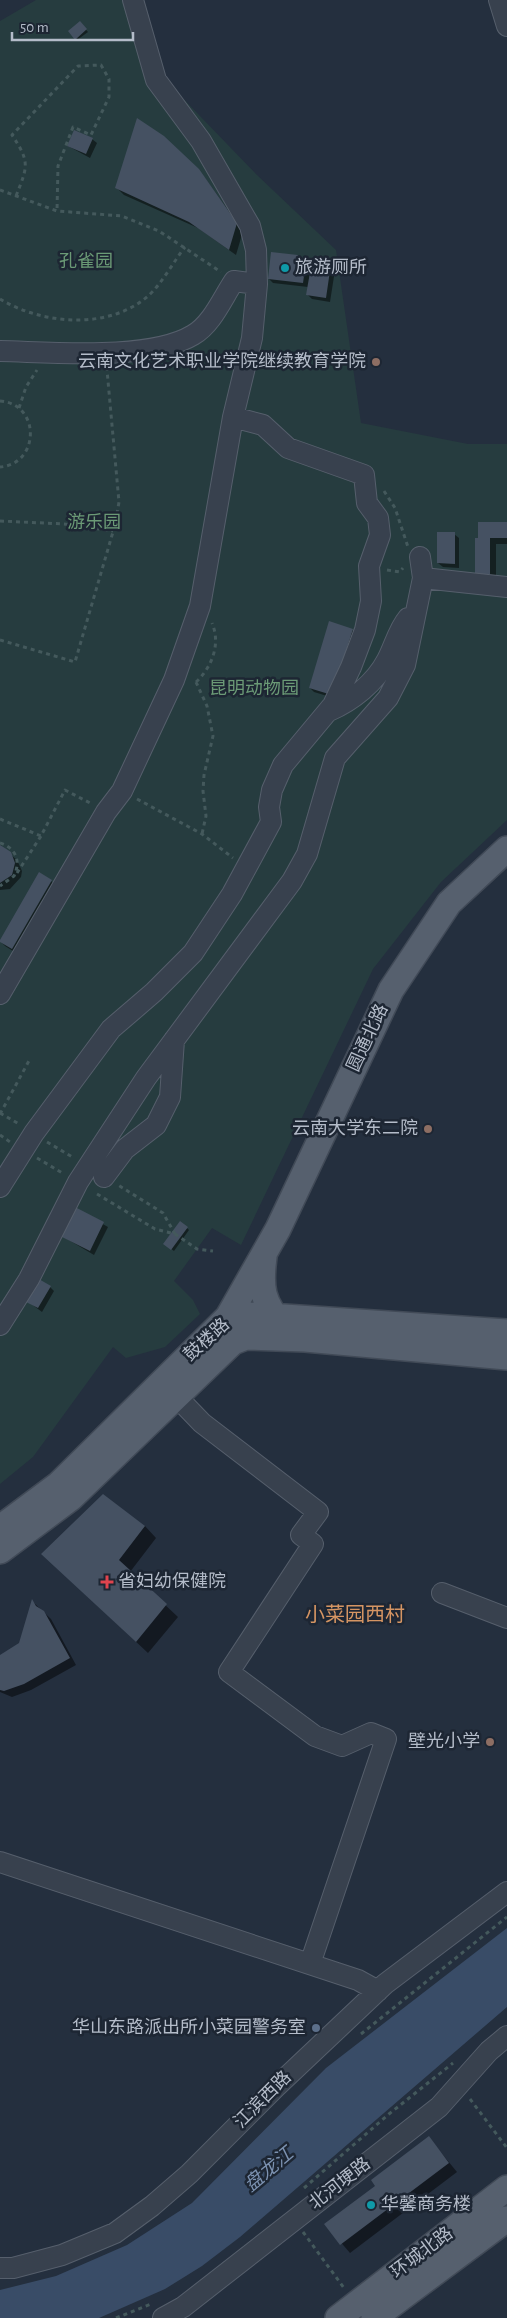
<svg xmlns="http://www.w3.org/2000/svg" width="507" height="2318" font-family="'Alegreya Sans','Noto Sans SC',sans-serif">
  <rect width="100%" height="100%" fill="#242f3e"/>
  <path fill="#263c3f" d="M36,0H143L149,43L170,85L257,175L336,250L361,423L468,444H507V820L441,882L373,969L241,1245L212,1228L174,1281L193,1300L200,1314L165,1347L126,1358L113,1347L33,1457L0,1484V21Z"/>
  <path fill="#394c67" d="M507,1928V2007L240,2237L202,2266L165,2289L99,2318H0V2290L56,2276L127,2245L192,2203L326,2068Z"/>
  <path fill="#0007" d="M80,23L88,32L77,40L70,31Z
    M164,137L205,178L243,231L236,255L198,228L124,195L117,188Z
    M92,139L97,143L90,158L68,146Z
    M297,256L302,261L301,269L310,276L313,263L331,266L335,270L330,302L312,299L307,294L308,287L273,283L269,279Z
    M507,524V544H496V580L476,573L479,539Z
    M454,534L459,538V568L443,567L438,563Z
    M353,630L357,634L337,699L314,692L310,688Z
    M0,846L17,860L22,871L21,877L10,889L0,890Z
    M51,881L55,885L16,953L5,946L1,942Z
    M76,1209L108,1227L94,1255L62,1236Z
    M187,1228L189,1230L174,1251L166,1245Z
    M50,1287L54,1291L42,1312L26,1300Z
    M145,1526L156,1538L130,1572L178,1617L148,1653L55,1566Z
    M33,1602L51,1619L76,1665L31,1690L12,1697L0,1692V1656L20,1644Z
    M429,2138L457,2172L350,2253L326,2225L377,2186Z"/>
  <path fill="#455162" d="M80,21L87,29L75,40L68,31Z
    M137,118L164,136L199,169L237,223L229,250L189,222L115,188Z
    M74,130L93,138L86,154L67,146Z
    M271,252L298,255L296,267L305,269L303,283L268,279Z
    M312,261L331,264L326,298L306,295Z
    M478,522H507V538H490V574H475V538H478Z
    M437,532H455V564L437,563Z
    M329,621L353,629L332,695L309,688Z
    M0,845L11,852L15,863L12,875L0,883Z
    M39,872L52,880L12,949L0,942V940Z
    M75,1207L104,1222L90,1251L60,1236Z
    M180,1221L188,1227L171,1250L163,1244Z
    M37,1278L51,1286L38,1308L24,1301Z
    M103,1494L145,1526L119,1560L167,1604L136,1642L41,1554Z
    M32,1599L36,1606L44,1611L70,1658L24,1684L4,1691L0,1690V1655L19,1643Z
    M429,2136L449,2163L340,2245L324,2224L375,2186L371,2180Z"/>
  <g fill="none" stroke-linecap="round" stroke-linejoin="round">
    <defs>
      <path id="minor" d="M499,0L507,26
        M0,351C51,352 150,361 193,335C212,324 222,299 234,281L257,284
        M423,578L507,587
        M329,711C352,701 375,683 387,660C394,647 398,630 408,618
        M0,994L106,812L122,791L174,680L200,606L233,417L252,338L257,284L256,250L250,226L201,141L156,80L133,0
        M104,1177L125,1149L156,1125L170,1097L174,1040
        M0,1187L34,1133L111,1029L154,992L193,953L232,894L271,822L269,807L272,790L283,765L333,705L351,667L365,630L371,601L369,566L380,535L378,518L367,503L364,475L288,448L263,425L233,417
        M0,1325L29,1279L78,1182L146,1078L292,881L307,854L335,758L388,698L405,665L423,578L420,557
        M176,1396L202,1423L318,1512L301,1535L313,1544L229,1672L315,1736L342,1746L371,1733L386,1739L310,1964
        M442,1593L507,1618
        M0,1862L358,1980L378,1991
        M0,2268H13L62,2255L115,2233L152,2206L189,2174L277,2086L385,1984L507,1892
        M163,2318L183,2307L439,2107L489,2051L507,2036"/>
      <path id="major" d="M264,1257C260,1288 262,1302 283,1326
        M228,1317L278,1229L391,990L449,903L507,849
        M0,1528L59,1484L228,1317L255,1315L507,1332
        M0,1551L71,1498L233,1342L246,1337L305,1339L507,1357
        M338,2318L507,2188
        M374,2318L507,2219"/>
    </defs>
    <use href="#minor" stroke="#565f6c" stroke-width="22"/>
    <use href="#major" stroke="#414a57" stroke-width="28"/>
    <path stroke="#44595c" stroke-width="3" stroke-dasharray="4 4" stroke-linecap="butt" d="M0,190L57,211L122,216L159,231L221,272
      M16,196C28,166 30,162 12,135L78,66L101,65L109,79V97L91,135L73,127L58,166L57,211
      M0,299C43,325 109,330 148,296C161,285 174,261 185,247
      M0,401C41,404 40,464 0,467
      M19,408L26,387L37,370
      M384,491L395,508L408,547
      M0,521L64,524L113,531
      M387,570L400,572L403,568
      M0,640L75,662L115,525L119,502L107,370
      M196,682L207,706L213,736L204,775L203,791L206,816L202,834
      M196,682C212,667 221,644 212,623
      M137,799L202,834L233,858
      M0,819L41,836L65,790L92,804
      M0,843C16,848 21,861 14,876L0,886
      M17,873L41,836
      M0,1113L19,1124
      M0,1114L30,1059
      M0,1135L10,1142
      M47,1142L74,1158
      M37,1158L64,1174
      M97,1194L155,1229L175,1234L163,1213L118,1185
      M175,1234L197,1249L213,1251
      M361,2034L507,1917
      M470,2099L507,2148
      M304,2188L389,2114L453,2063
      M303,2232L344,2288
      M116,2318L151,2304"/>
    <use href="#minor" stroke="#38414e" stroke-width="20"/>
    <use href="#major" stroke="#56606e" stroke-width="25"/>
  </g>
  <g fill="#0f9aa8" stroke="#1d2633" stroke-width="2">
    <circle cx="285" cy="268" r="5"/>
    <circle cx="371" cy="2205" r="5"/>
  </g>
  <g fill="#8d6e63" stroke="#1d2633" stroke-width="2">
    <circle cx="376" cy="362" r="5"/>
    <circle cx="428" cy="1129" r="5"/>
    <circle cx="490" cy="1742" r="5"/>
  </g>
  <path fill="#e0444e" stroke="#1d2633" stroke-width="2" d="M104.5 1574.5h5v5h5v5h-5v5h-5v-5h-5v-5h5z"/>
  <circle fill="#5c6f8a" stroke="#1d2633" stroke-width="2" cx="316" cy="2028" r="5"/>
  <g text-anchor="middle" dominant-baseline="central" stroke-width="5" stroke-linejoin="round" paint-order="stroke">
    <g font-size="18" fill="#6b9a76" stroke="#1d2633">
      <text x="86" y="262">孔雀园</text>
      <text x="94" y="523">游乐园</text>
      <text x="254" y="689">昆明动物园</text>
    </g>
    <g font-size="18" fill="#b4bcc9" stroke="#1d2633" text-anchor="end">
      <text x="295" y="268" text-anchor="start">旅游厕所</text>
      <text x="366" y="362">云南文化艺术职业学院继续教育学院</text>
      <text x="418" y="1129">云南大学东二院</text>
      <text x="118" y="1582" text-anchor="start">省妇幼保健院</text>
      <text x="480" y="1742">壁光小学</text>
      <text x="306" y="2028">华山东路派出所小菜园警务室</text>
      <text x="381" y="2205" text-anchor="start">华馨商务楼</text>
    </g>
    <g font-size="18" fill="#b4bcc9" stroke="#1d2633">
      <text transform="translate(368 1038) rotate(-65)">圆通北路</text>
      <text transform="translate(207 1340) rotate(-42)">鼓楼路</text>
      <text transform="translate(263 2100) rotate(-45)">江滨西路</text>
      <text transform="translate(340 2184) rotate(-38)">北河埂路</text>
      <text transform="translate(422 2253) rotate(-37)">环城北路</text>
    </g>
    <g font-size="19" font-style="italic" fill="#7c92b1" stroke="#1d2633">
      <text transform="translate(269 2170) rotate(-40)">盘龙江</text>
    </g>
    <g font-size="20" fill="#d59563" stroke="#1d2633">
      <text x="355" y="1615">小菜园西村</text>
    </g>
  </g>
  <path d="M12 32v8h121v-8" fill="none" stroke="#b4bcc9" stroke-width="2.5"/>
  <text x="20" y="32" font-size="15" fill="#b4bcc9" stroke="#1d2633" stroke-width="4" paint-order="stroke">50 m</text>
</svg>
